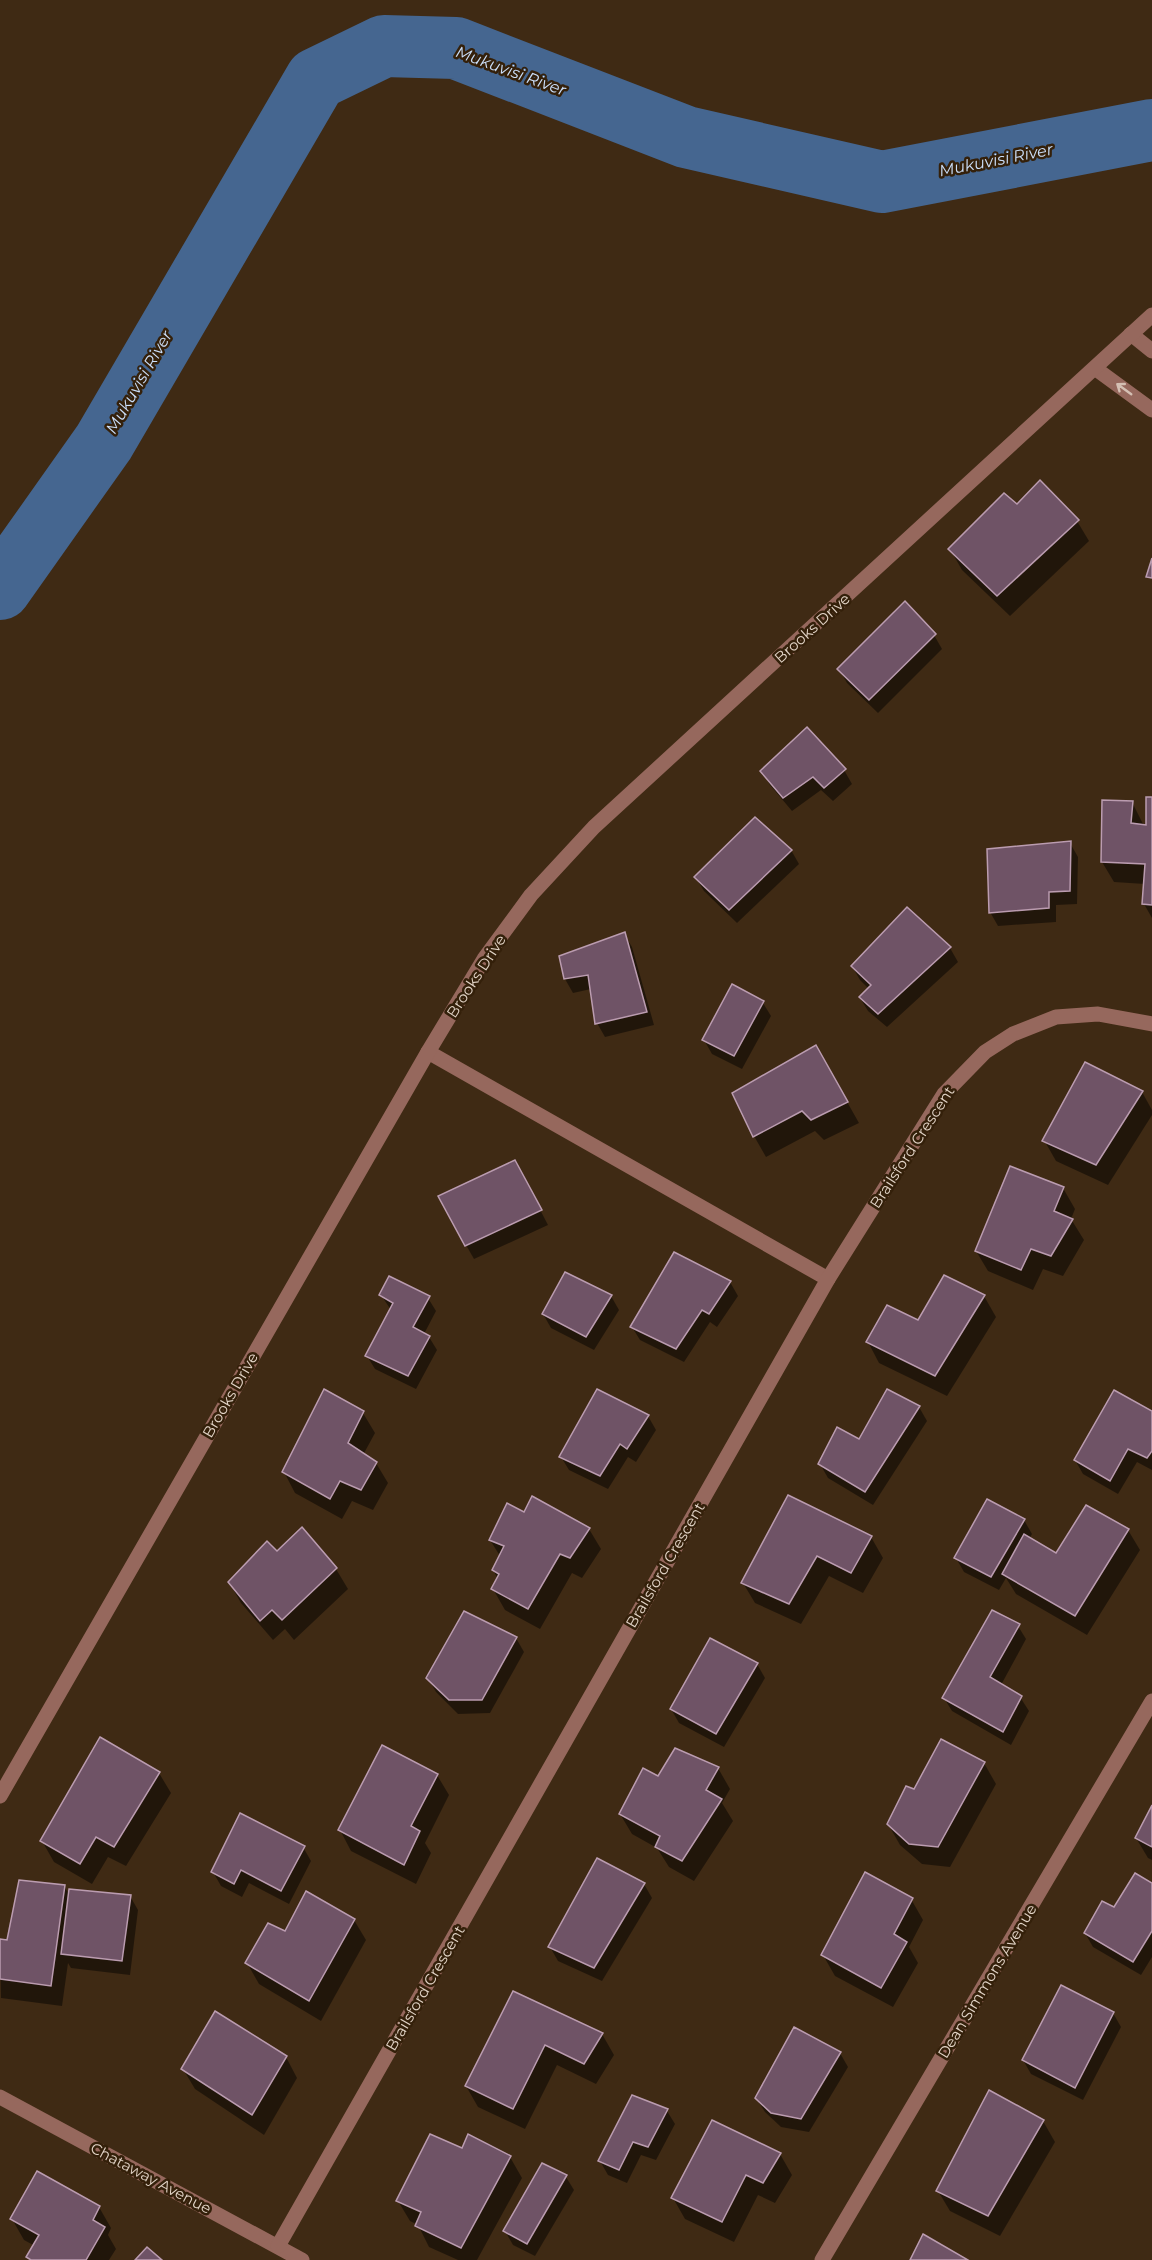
<svg xmlns="http://www.w3.org/2000/svg" width="1152" height="2260" font-family="Montserrat,sans-serif">
  <rect width="100%" height="100%" fill="#3f2a14"/>
  <g fill="#0007">
    <path d="M1017,506L1077,521L1089,541L1010,616L962,570L950,549Z"/>
    <path d="M934,635L942,649L878,713L847,683L839,669Z"/>
    <path d="M844,770L852,784L833,801L821,790L792,811L770,785L762,771Z"/>
    <path d="M1152,799V918L1144,904L1145,884L1114,882L1102,862L1132,802L1144,826L1148,827Z"/>
    <path d="M1070,843L1078,857L1077,904L1056,905V922L998,926L990,912Z"/>
    <path d="M791,850L799,864L737,923L704,891L696,878Z"/>
    <path d="M907,909L950,948L958,962L887,1027L868,1011L860,998L869,989L860,980L852,966Z"/>
    <path d="M624,934L632,947L654,1025L605,1037L597,1023L591,989L573,993L565,979Z"/>
    <path d="M733,987L763,1003L771,1016L742,1069L712,1054L704,1040Z"/>
    <path d="M816,1047L859,1123L824,1140L815,1131L766,1157L754,1136Z"/>
    <path d="M1142,1092L1152,1110V1115L1108,1185L1056,1161L1044,1140Z"/>
    <path d="M522,1175L548,1225L474,1259L466,1245Z"/>
    <path d="M1063,1188L1075,1209L1071,1219L1084,1240L1063,1276L1043,1269L1033,1290L988,1271L976,1251Z"/>
    <path d="M730,1282L738,1296L717,1327L710,1322L684,1362L640,1340L632,1327Z"/>
    <path d="M381,1295L428,1298L436,1311L424,1334L429,1337L437,1350L416,1389L375,1369L367,1356L391,1310Z"/>
    <path d="M611,1296L619,1310L594,1350L551,1328L543,1314Z"/>
    <path d="M984,1296L996,1317L947,1396L879,1363L868,1342Z"/>
    <path d="M919,1407L927,1421L873,1505L828,1478L820,1464Z"/>
    <path d="M363,1413L375,1433L363,1455L376,1463L388,1483L373,1510L352,1501L342,1519L295,1493L284,1472Z"/>
    <path d="M1152,1413V1470L1137,1462L1118,1494L1083,1474L1075,1460Z"/>
    <path d="M648,1416L656,1430L636,1462L628,1457L608,1489L569,1470L561,1457Z"/>
    <path d="M789,1497L871,1537L883,1558L863,1593L829,1576L801,1624L755,1603L743,1583Z"/>
    <path d="M524,1514L589,1529L601,1549L582,1578L572,1573L540,1629L505,1610L493,1589L498,1579L493,1570L500,1556L490,1540Z"/>
    <path d="M1024,1520L1032,1534L1029,1539L1056,1555L1128,1530L1140,1550L1087,1635L1016,1594L1006,1578L999,1590L964,1572L956,1558Z"/>
    <path d="M277,1554L336,1569L348,1589L294,1640L285,1629L273,1640L241,1603L229,1582Z"/>
    <path d="M1018,1626L1026,1639L1001,1685L1020,1697L1029,1711L1011,1745L952,1711L944,1698Z"/>
    <path d="M516,1638L524,1652L490,1713L458,1714L436,1692L428,1678Z"/>
    <path d="M757,1664L765,1678L724,1747L679,1723L671,1709Z"/>
    <path d="M675,1750L718,1768L730,1789L722,1803L733,1821L694,1881L669,1867L657,1848L632,1834L620,1814L658,1777Z"/>
    <path d="M984,1763L996,1784L950,1867L922,1864L900,1845L888,1824L915,1791Z"/>
    <path d="M159,1773L171,1793L126,1866L108,1857L92,1884L54,1862L42,1841Z"/>
    <path d="M437,1775L449,1795L425,1843L431,1853L416,1884L351,1851L340,1830Z"/>
    <path d="M1152,1809V1860L1148,1858L1136,1838Z"/>
    <path d="M303,1847L311,1861L289,1904L249,1883L242,1897L221,1886L213,1872Z"/>
    <path d="M644,1884L652,1898L602,1981L558,1961L550,1947Z"/>
    <path d="M1152,1885V1957L1141,1975L1093,1947L1085,1933L1115,1909Z"/>
    <path d="M64,1886L70,1896H130L138,1910L130,1975L71,1968L68,1963L62,2006L1,1998L0,1940L9,1941Z"/>
    <path d="M911,1899L923,1920L909,1947L918,1963L893,2007L835,1976L823,1955Z"/>
    <path d="M354,1920L366,1940L321,2021L259,1984L247,1963Z"/>
    <path d="M514,1993L602,2034L614,2055L596,2084L557,2065L525,2129L478,2107L466,2086Z"/>
    <path d="M1113,2013L1121,2027L1083,2100L1031,2074L1023,2060Z"/>
    <path d="M795,2029L840,2053L848,2067L809,2132L781,2127L765,2112L756,2098Z"/>
    <path d="M286,2057L297,2078L264,2135L195,2089L183,2069Z"/>
    <path d="M633,2097L667,2111L675,2124L656,2160L641,2155L627,2183L608,2175L600,2161Z"/>
    <path d="M1043,2121L1055,2142L1000,2236L950,2211L938,2191Z"/>
    <path d="M463,2150L510,2157L522,2178L477,2260H458L429,2247L418,2225L410,2221L398,2201Z"/>
    <path d="M780,2154L792,2175L775,2203L758,2195L734,2242L685,2219L673,2198Z"/>
    <path d="M38,2173L99,2207L111,2228L108,2235L116,2249L109,2260H30L28,2257L35,2246L24,2240L12,2219Z"/>
    <path d="M566,2177L574,2190L535,2256L513,2245L505,2231Z"/>
  </g>
  <g fill="none" stroke-linecap="round" stroke-linejoin="round">
    <path stroke="#456690" stroke-width="62" d="M0,589L104,442L316,79L384,46L456,48L686,137L882,182L1152,130"/>
  </g>
  <g fill="#6f5366" stroke="#bb9cb0" stroke-width="1.5">
    <path d="M1040,480L1079,520L997,596L948,549L1004,493L1017,504Z"/>
    <path d="M1152,558V578L1146,577Z"/>
    <path d="M905,601L936,634L869,700L837,669Z"/>
    <path d="M807,727L846,769L824,788L813,777L783,798L760,771Z"/>
    <path d="M1146,797H1152V905L1142,904L1145,864L1101,862L1102,800L1133,801L1131,823L1146,825Z"/>
    <path d="M755,817L792,850L729,910L694,877Z"/>
    <path d="M1071,841L1070,891L1049,892V908L989,913L987,849Z"/>
    <path d="M907,907L951,947L878,1014L859,997L871,985L851,966Z"/>
    <path d="M625,932L647,1012L595,1024L588,975L564,979L559,956Z"/>
    <path d="M732,984L764,1001L734,1056L702,1040Z"/>
    <path d="M816,1045L848,1102L811,1120L802,1111L753,1137L732,1093Z"/>
    <path d="M1085,1062L1143,1091L1096,1165L1042,1141Z"/>
    <path d="M515,1160L542,1210L465,1246L438,1196Z"/>
    <path d="M1010,1166L1064,1187L1054,1211L1073,1219L1051,1256L1031,1249L1021,1270L975,1251Z"/>
    <path d="M674,1252L731,1281L709,1314L702,1310L676,1349L630,1327Z"/>
    <path d="M565,1272L612,1295L586,1337L542,1314Z"/>
    <path d="M944,1275L985,1295L935,1376L866,1342L887,1305L918,1320Z"/>
    <path d="M389,1276L430,1296L413,1327L430,1336L408,1376L365,1356L393,1303L379,1295Z"/>
    <path d="M324,1389L364,1411L348,1443L377,1462L361,1490L340,1481L330,1499L282,1472Z"/>
    <path d="M597,1389L649,1415L627,1449L620,1444L600,1476L559,1457Z"/>
    <path d="M887,1389L920,1406L865,1492L818,1464L837,1427L859,1439Z"/>
    <path d="M1114,1390L1152,1411V1451L1147,1458L1128,1449L1110,1481L1074,1460Z"/>
    <path d="M788,1495L872,1536L851,1573L817,1556L789,1604L741,1583Z"/>
    <path d="M532,1496L590,1528L570,1558L560,1554L528,1609L491,1589L499,1574L492,1570L504,1546L489,1540L507,1503L524,1512Z"/>
    <path d="M987,1499L1025,1519L991,1577L954,1558Z"/>
    <path d="M1086,1505L1129,1529L1075,1616L1002,1574L1024,1534L1056,1553Z"/>
    <path d="M302,1527L337,1568L282,1620L272,1610L260,1621L228,1582L267,1541L277,1551Z"/>
    <path d="M992,1610L1020,1624L990,1677L1022,1696L1003,1732L942,1698Z"/>
    <path d="M464,1611L517,1637L482,1700H449L426,1678Z"/>
    <path d="M710,1638L758,1663L716,1734L670,1709Z"/>
    <path d="M100,1737L160,1772L114,1847L96,1837L80,1864L40,1841Z"/>
    <path d="M941,1739L985,1762L938,1847L909,1844L887,1824L906,1786L914,1789Z"/>
    <path d="M382,1745L438,1774L411,1826L420,1831L404,1865L338,1830Z"/>
    <path d="M675,1748L719,1767L706,1790L722,1799L682,1861L655,1847L660,1836L619,1814L643,1768L658,1776Z"/>
    <path d="M1152,1805V1847L1135,1838Z"/>
    <path d="M240,1813L305,1846L281,1891L241,1870L234,1884L211,1872Z"/>
    <path d="M597,1858L645,1883L594,1968L548,1947Z"/>
    <path d="M865,1872L913,1898L894,1934L907,1942L881,1988L821,1955Z"/>
    <path d="M1135,1873L1152,1883V1931L1133,1962L1084,1933L1102,1901L1114,1907Z"/>
    <path d="M19,1880L65,1885L51,1986L0,1979V1939L7,1940Z"/>
    <path d="M69,1889L131,1895L122,1961L61,1954Z"/>
    <path d="M306,1891L355,1919L309,2001L245,1963L268,1923L285,1931Z"/>
    <path d="M1061,1985L1114,2012L1075,2088L1022,2060Z"/>
    <path d="M513,1991L603,2033L584,2064L545,2045L513,2109L465,2086Z"/>
    <path d="M215,2011L287,2056L252,2115L181,2069Z"/>
    <path d="M794,2027L841,2052L801,2119L771,2113L755,2098Z"/>
    <path d="M989,2090L1044,2120L988,2216L936,2191Z"/>
    <path d="M632,2095L668,2109L648,2147L633,2142L619,2170L598,2161Z"/>
    <path d="M712,2120L781,2153L763,2183L746,2175L722,2222L671,2198Z"/>
    <path d="M430,2134L462,2148L468,2134L511,2156L461,2248L415,2226L421,2212L396,2201Z"/>
    <path d="M542,2163L567,2175L527,2244L503,2231Z"/>
    <path d="M37,2171L100,2206L93,2220L105,2227L86,2260H31L26,2257L39,2235L10,2219Z"/>
    <path d="M923,2234L968,2260H910Z"/>
    <path d="M147,2247L162,2260H135Z"/>
  </g>
  <g fill="none" stroke-linecap="round" stroke-linejoin="round">
    <g stroke="#96685d" stroke-width="15">
      <path d="M1131,334L1152,351"/>
      <path d="M1096,369L1152,410"/>
      <path d="M428,1052L828,1279"/>
      <path d="M0,1796L428,1052L484,959L531,895L594,827L1152,315"/>
      <path d="M0,2097L302,2260"/>
      <path d="M278,2246L828,1279L944,1094L985,1052L1013,1034L1056,1017L1098,1014L1152,1024"/>
      <path d="M822,2260L1152,1701"/>
    </g>
  </g>
  <defs><path id="oneway-shaft" d="M-6 0H5M1.5-3L5.5 0L1.5 3" fill="none" stroke-width="1.6" stroke-linecap="round" stroke-linejoin="round" transform="scale(1.5)"/></defs>
  <use stroke="#d4bfb3" href="#oneway-shaft" transform="translate(1124 389) rotate(-144)"/>
  <g text-anchor="middle" dominant-baseline="central" stroke-width="5" stroke-linejoin="round" paint-order="stroke">
    <g font-size="15" fill="#e3d5c8" stroke="#34200a">
      <text transform="translate(812 628) rotate(-42)">Brooks Drive</text>
      <text transform="translate(476 976) rotate(-57)">Brooks Drive</text>
      <text transform="translate(912 1147) rotate(-57)">Brailsford Crescent</text>
      <text transform="translate(230 1395) rotate(-60)">Brooks Drive</text>
      <text transform="translate(665 1565) rotate(-60)">Brailsford Crescent</text>
      <text transform="translate(987 1981) rotate(-59)">Dean Simmons Avenue</text>
      <text transform="translate(425 1988) rotate(-60)">Brailsford Crescent</text>
      <text transform="translate(151 2178) rotate(28)">Chataway Avenue</text>
    </g>
    <g font-size="16" font-style="italic" fill="#cce0fb" stroke="#34200a">
      <text transform="translate(511 71) rotate(20)">Mukuvisi River</text>
      <text transform="translate(996 160) rotate(-11)">Mukuvisi River</text>
      <text transform="translate(139 382) rotate(-60)">Mukuvisi River</text>
    </g>
  </g>
</svg>
